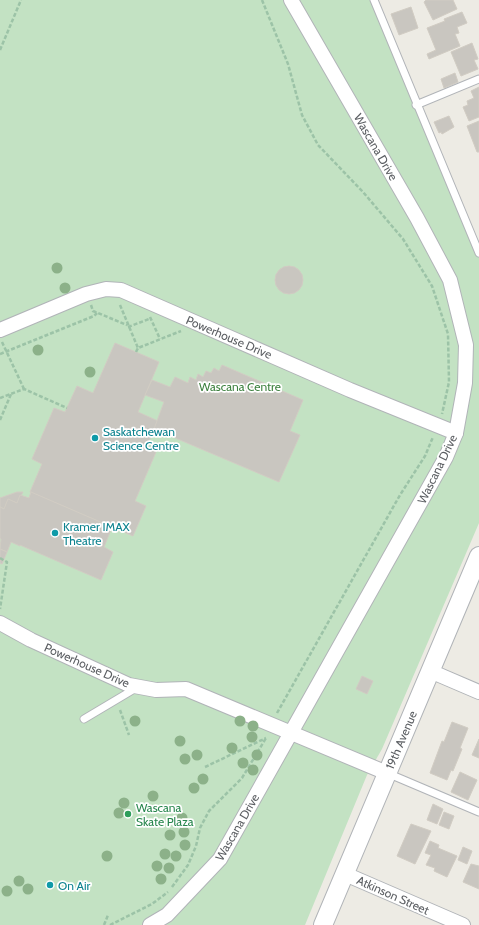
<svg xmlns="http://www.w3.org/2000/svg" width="479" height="925" font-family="Cabin,sans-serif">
  <rect width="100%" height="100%" fill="#edebe4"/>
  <path fill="#c3e2c3" d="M0,0H374L479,249V523L382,749L367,775L305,925H0Z"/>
  <g fill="#c9c6c0" stroke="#d1ccc3">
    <path d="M426,0H453L457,9L433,20L424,2Z"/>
    <path d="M411,7L418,28L399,35L391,14Z"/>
    <path d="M462,12L467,23L457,27L459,33L455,34L460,46L429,59L427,54L436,50L427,28L445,21L444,19Z"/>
    <path d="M472,43L478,59L474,60L478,69L461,76L451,52Z"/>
    <path d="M455,73L458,82L444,88L441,79Z"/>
    <path d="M479,87V117L469,121L463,107L468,105L467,101L474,98L471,91Z"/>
    <path d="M449,116L454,127L442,134L441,132L439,133L434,122Z"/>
    <path d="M479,121V152H477L467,126Z"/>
    <circle cx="289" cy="280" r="14"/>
    <path d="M115,343L159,362L138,412L158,421L146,448L156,452L135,501L146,506L133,536L30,492L42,464L32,459L54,408L65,412L77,386L93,393Z"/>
    <path d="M222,365L303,400L290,431L300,435L279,482L154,429L164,402L145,395L152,380L170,387L175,377L188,383L190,377L196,380L198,374L203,377L206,371L211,373L214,368L219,371Z"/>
    <path d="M17,492H23L17,503L8,499L4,509L0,507V498Z"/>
    <path d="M31,492L112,527L104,547L113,552L101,580L20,545V546L11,542L7,552L0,549L1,539L0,538V507L4,509L8,499L17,503L20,495L29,498Z"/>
    <path d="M0,549L7,552L2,564L0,563Z"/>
    <path d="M362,676L373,681L367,694L356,689Z"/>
    <path d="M452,722L468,728L460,748L462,749L453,771L451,770L447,780L430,773L442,741L444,742Z"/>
    <path d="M479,739V758L472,755Z"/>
    <path d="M460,772L477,780L468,800L451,792Z"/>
    <path d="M433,804L443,809L437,824L427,820Z"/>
    <path d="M444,812L454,816L449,829L439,825Z"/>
    <path d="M411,824L431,831L415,864L397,856Z"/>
    <path d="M430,841L439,845L438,848L457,856L447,877L434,871L435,868L426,865L431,855L425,853Z"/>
    <path d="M463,847L472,851L467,864L458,860Z"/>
    <path d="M471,864L479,866V889L463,882Z"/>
  </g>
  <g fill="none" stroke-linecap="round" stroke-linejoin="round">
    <defs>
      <g id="service">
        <path d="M374,0L479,253"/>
        <path d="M416,105L479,79"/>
        <path d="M84,719L136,688"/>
        <path d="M387,773L479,812"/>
      </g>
      <g id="minor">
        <path d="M0,330L86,294L106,289L121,290L350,390L456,433"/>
        <path d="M0,623L31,640L129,685L156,690L186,689L387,773"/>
        <path d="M430,671L479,692"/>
        <path d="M345,874L463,925"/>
        <path d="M150,925L167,915L220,859L446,457L456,433L465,383L466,345L450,280L417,218L291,0"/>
      </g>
      <path id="tertiary" d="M323,925L479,556"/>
    </defs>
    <use href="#service" stroke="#b1b4b8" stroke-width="9"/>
    <use href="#minor" stroke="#b1b4b8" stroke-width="16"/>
    <use href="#tertiary" stroke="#b1b4b8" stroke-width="20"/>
    <g stroke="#9cc3a7" stroke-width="2.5" stroke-dasharray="4 2" stroke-linecap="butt">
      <path d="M262,0L288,64L302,115L318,145L363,192L403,239L432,286L448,334L449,382L442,414"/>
      <path d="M0,50L21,0"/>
      <path d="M91,305L93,311L127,325"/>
      <path d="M120,305L138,348L181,331"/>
      <path d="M150,317L160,339"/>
      <path d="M128,327L149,319"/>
      <path d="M2,342L24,389"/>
      <path d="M136,352L138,348"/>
      <path d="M0,354L94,316L97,313"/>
      <path d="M0,398L24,389L67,408"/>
      <path d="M0,420L11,394"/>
      <path d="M0,558L7,562L0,609"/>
      <path d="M120,710L129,735"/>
      <path d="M277,713L400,495L425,456L433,437"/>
      <path d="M205,767L266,738"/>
      <path d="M172,887L188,865L196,846L200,828L209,811L242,778L266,738"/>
      <path d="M104,925L108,915"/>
      <path d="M110,925L152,904L168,892"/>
    </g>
    <use href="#service" stroke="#fff" stroke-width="7"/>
    <use href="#minor" stroke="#fff" stroke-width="14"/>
    <use href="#tertiary" stroke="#fff" stroke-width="18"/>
  </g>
  <g fill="#8cb189">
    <circle cx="57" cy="268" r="5.5"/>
    <circle cx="65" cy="288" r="5.5"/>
    <circle cx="38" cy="350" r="5.5"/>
    <circle cx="90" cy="372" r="5.5"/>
    <circle cx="135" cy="721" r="5.5"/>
    <circle cx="240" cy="721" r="5.5"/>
    <circle cx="253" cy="726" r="5.5"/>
    <circle cx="252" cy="737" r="5.5"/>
    <circle cx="180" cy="741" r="5.5"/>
    <circle cx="232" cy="748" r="5.5"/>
    <circle cx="197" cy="755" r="5.5"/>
    <circle cx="257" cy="755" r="5.5"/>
    <circle cx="185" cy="759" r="5.5"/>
    <circle cx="243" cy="763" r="5.5"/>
    <circle cx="253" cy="770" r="5.5"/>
    <circle cx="203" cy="779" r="5.5"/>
    <circle cx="194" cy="788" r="5.5"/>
    <circle cx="153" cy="796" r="5.5"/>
    <circle cx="124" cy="803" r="5.5"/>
    <circle cx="119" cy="813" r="5.5"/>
    <circle cx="182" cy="818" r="5.5"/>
    <circle cx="184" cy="832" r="5.5"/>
    <circle cx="170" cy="835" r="5.5"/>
    <circle cx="185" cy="845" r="5.5"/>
    <circle cx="165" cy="854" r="5.5"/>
    <circle cx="107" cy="856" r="5.5"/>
    <circle cx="176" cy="856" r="5.5"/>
    <circle cx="157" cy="866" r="5.5"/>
    <circle cx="169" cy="868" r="5.5"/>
    <circle cx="161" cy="879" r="5.5"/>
    <circle cx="19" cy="881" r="5.5"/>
    <circle cx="28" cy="889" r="5.5"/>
    <circle cx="7" cy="891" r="5.5"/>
  </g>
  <g fill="#0f9aa8" stroke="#fff" stroke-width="1.5">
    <circle cx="95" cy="438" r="4"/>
    <circle cx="55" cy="533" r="4"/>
    <circle cx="50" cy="885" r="4"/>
  </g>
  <circle fill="#2e9e5b" stroke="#fff" stroke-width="1.5" cx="128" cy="814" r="4"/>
  <g text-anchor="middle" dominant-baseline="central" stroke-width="3.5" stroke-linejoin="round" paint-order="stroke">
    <g font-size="12" fill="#5c5f63" stroke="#fff">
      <text transform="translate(376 147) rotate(60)">Wascana Drive</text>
      <text transform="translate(229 337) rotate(23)">Powerhouse Drive</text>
      <text transform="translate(437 469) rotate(-64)">Wascana Drive</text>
      <text transform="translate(87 665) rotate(24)">Powerhouse Drive</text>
      <text transform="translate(401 740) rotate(-67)">19th Avenue</text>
      <text transform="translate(237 827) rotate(-60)">Wascana Drive</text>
      <text transform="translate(393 895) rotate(24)">Atkinson Street</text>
    </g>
    <g font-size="12" fill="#3d813f" stroke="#fff">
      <text x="240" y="386">Wascana Centre</text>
    </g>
    <g font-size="12" fill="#0d838f" stroke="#fff" text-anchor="start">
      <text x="103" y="431">Saskatchewan<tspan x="103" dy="14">Science Centre</tspan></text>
      <text x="63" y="526">Kramer IMAX<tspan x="63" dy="14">Theatre</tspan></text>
      <text x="58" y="885">On Air</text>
    </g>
    <g font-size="12" fill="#27864d" stroke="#fff" text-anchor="start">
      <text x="136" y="807">Wascana<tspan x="136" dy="14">Skate Plaza</tspan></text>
    </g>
  </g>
</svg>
